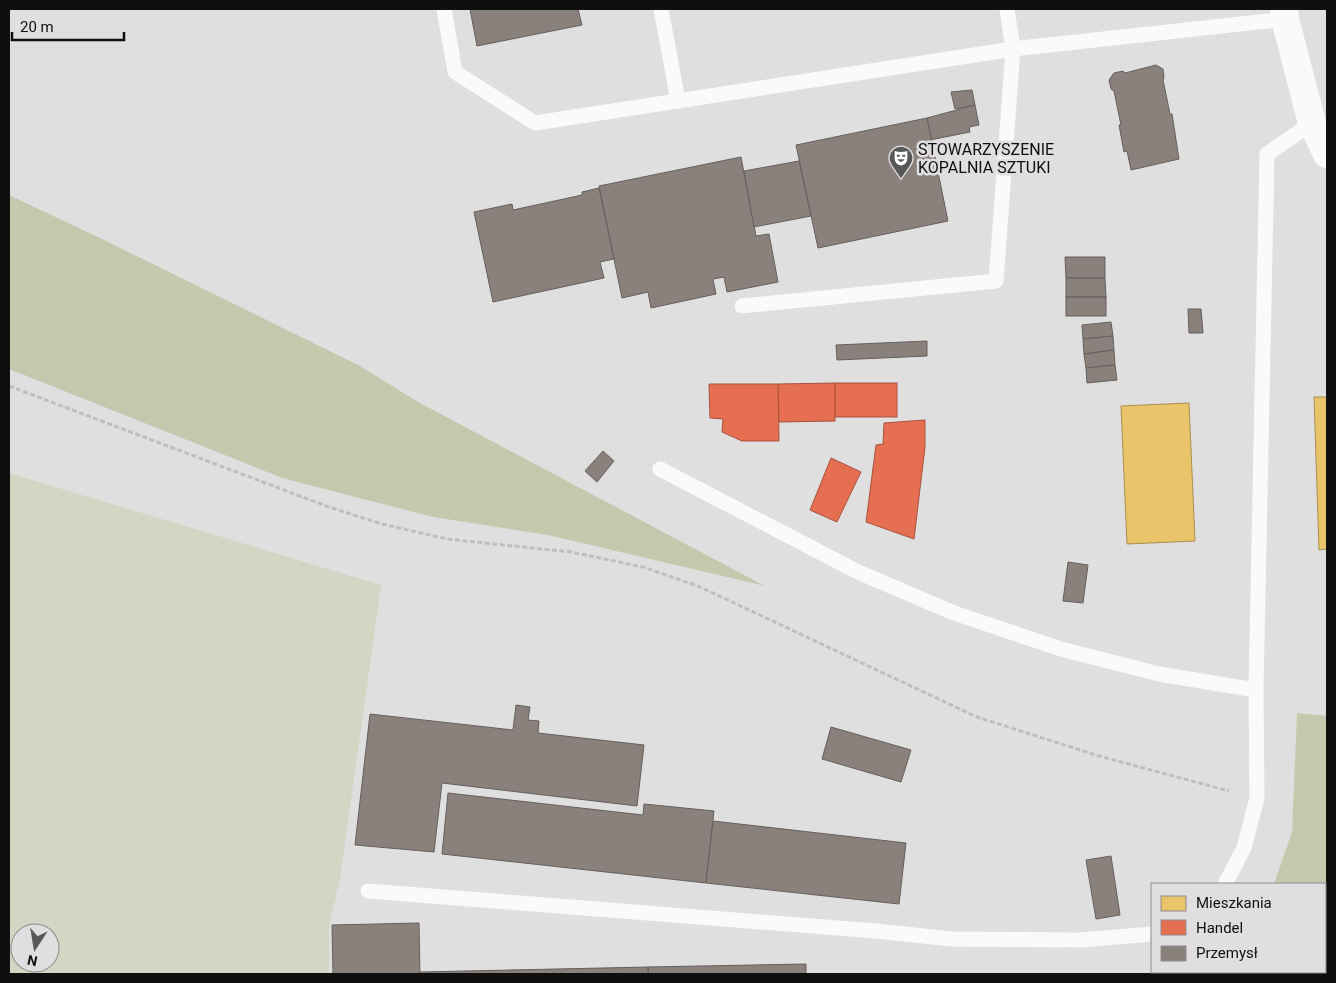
<svg xmlns="http://www.w3.org/2000/svg" width="1336" height="983" font-family="Roboto,sans-serif">
  <rect width="100%" height="100%" fill="#e0dfe0"/>
  <path fill="#d2d6c3" fill-rule="evenodd" d="M9,473L381,585L340,879L329,926V974H9ZM20,933H50V963H20Z"/>
  <g fill="#c4c9ae">
    <path d="M9,195L102,239L360,366L418,402L765,586L548,535L433,517L282,478L9,369Z"/>
    <path d="M1297,713L1327,716V974H1245V972H1325V884H1274L1292,832Z"/>
  </g>
  <g fill="#e9c46a" stroke="#a88e4f">
    <path d="M1314,397H1327V549L1319,550Z"/>
    <path d="M1189,403L1195,541L1127,544L1121,406Z"/>
  </g>
  <g fill="#e76f51" stroke="#a6523d">
    <rect x="835" y="383" width="62" height="34"/>
    <path d="M835,383V421L779,422L778,384Z"/>
    <path d="M709,384H778L779,441H742L722,432L723,419L710,418Z"/>
    <path d="M925,420V447L914,539L866,522L876,445L883,444L884,423Z"/>
    <path d="M831,458L861,472L837,522L810,510Z"/>
  </g>
  <g fill="#8a817c" stroke="#655f5b">
    <path d="M470,9H578L582,25L477,46Z"/>
    <path d="M1156,65L1163,69L1164,78L1163,80L1170,114H1172L1179,159L1131,170L1127,151L1124,152L1119,125H1121L1114,91L1111,89L1109,80L1114,73L1123,71L1125,73Z"/>
    <path d="M972,90L975,105L955,109L951,92Z"/>
    <path d="M975,105L979,125L969,127L970,132L930,140L927,118Z"/>
    <path d="M927,118L948,221L818,248L796,145Z"/>
    <path d="M741,157L756,236L769,234L778,282L727,292L724,277L713,279L716,294L651,308L648,292L622,298L599,186Z"/>
    <path d="M799,161L811,216L754,227L744,171Z"/>
    <path d="M599,188L614,259L600,262L604,278L493,302L474,212L512,204L513,210L582,195V192Z"/>
    <path d="M1065,257H1105V278H1066Z"/>
    <path d="M1066,278H1105L1106,297H1066Z"/>
    <rect x="1066" y="297" width="40" height="19"/>
    <path d="M1188,309H1201L1203,333H1189Z"/>
    <path d="M1111,322L1113,336L1083,339L1082,325Z"/>
    <path d="M1113,336L1114,350L1084,354L1083,339Z"/>
    <path d="M927,341V356L837,360L836,345Z"/>
    <path d="M1114,350L1115,365L1086,368L1084,354Z"/>
    <path d="M1115,365L1117,380L1087,383L1086,368Z"/>
    <path d="M603,451L614,461L597,482L585,471Z"/>
    <path d="M1068,562L1088,565L1083,603L1063,601Z"/>
    <path d="M516,705L530,707L528,720L539,721L538,733L644,745L637,806L442,783L434,852L355,845L370,714L513,730Z"/>
    <path d="M831,727L911,750L901,782L822,759Z"/>
    <path d="M448,793L643,815L644,804L714,811L706,883L442,854Z"/>
    <path d="M713,821L906,843L899,904L706,883Z"/>
    <path d="M1111,856L1120,915L1096,919L1086,860Z"/>
    <path d="M419,923L420,974H333L332,925Z"/>
    <path d="M806,964V974H648V967Z"/>
    <path d="M648,967V974H420V972Z"/>
  </g>
  <g fill="none" stroke-linecap="round" stroke-linejoin="round">
    <g stroke="#bfbebf" stroke-width="3" stroke-dasharray="5 2.5" stroke-linecap="butt">
      <path d="M9,386L329,507L382,524L447,539L571,552L643,567L698,586L977,717L1099,756L1229,791"/>
      <path d="M1156,972V974"/>
    </g>
    <g stroke="#fafafa" stroke-width="15">
      <path d="M444,9L455,72L535,123L1013,49L1285,19"/>
      <path d="M661,9L678,101"/>
      <path d="M742,306L996,281L1013,49L1007,9"/>
      <path d="M660,469L858,572L954,613L1061,649L1159,674L1256,690"/>
      <path d="M1225,884L1244,848L1257,798L1256,690L1267,154L1312,123"/>
      <path d="M368,891L876,931L952,939L1081,940L1152,934"/>
    </g>
    <path stroke="#fafafa" stroke-width="28" d="M1284,9L1285,19L1312,123L1327,154"/>
  </g>
  <defs>
    <symbol id="theatre-pin" viewBox="-11 -11 22 30"><path d="M0 17L-7.5 6A9.5 9.5 0 1 1 7.5 6Z" fill="#585858" stroke="#e1dee1"/><path d="M-5-5.5Q0-4 5-5.5V0Q5 5 0 6Q-5 5-5 0ZM-3.3-2.5H-1v1.5H-3.3ZM1-2.5H3.3v1.5H1ZM-2.8 1Q0 5.5 2.8 1Z" fill="#fff"/></symbol>
  </defs>
  <g fill-rule="evenodd">
    <use href="#theatre-pin" x="887" y="144" width="28" height="38"/>
  </g>
  <g text-anchor="middle" dominant-baseline="central" stroke-width="5" stroke-linejoin="round" paint-order="stroke">
    <g font-size="16" fill="#0f0f0f" stroke="#e1dee1" text-anchor="start">
      <text x="918" y="149">STOWARZYSZENIE<tspan x="918" dy="18">KOPALNIA SZTUKI</tspan></text>
    </g>
  </g>
  <rect width="1336" height="983" fill="none" stroke="#0f0f0f" stroke-width="20"/>
  <rect x="1151" y="883" width="175" height="90" fill="#e1dee1" stroke="#8d8b8d"/>
  <rect x="1161" y="896" width="25" height="15" fill="#e9c46a" stroke="#8d8b8d"/>
  <text x="1196" y="908" font-size="15" fill="#0f0f0f">Mieszkania</text>
  <rect x="1161" y="920" width="25" height="15" fill="#e76f51" stroke="#8d8b8d"/>
  <text x="1196" y="933" font-size="15" fill="#0f0f0f">Handel</text>
  <rect x="1161" y="946" width="25" height="15" fill="#8a817c" stroke="#8d8b8d"/>
  <text x="1196" y="958" font-size="15" fill="#0f0f0f">Przemysł</text>
  <g transform="translate(35 948) rotate(192)"><circle r="24" fill="#e1dee1" stroke="#8d8b8d"/>
  <path d="M0-4L9 19L0 12L-9 19Z" fill="#585858"/>
  <text y="-8" font-size="14" font-weight="bold" text-anchor="middle" fill="#0f0f0f">N</text>
  </g>
  <path d="M12 32v8h112v-8" fill="none" stroke="#0f0f0f" stroke-width="2.5"/>
  <text x="20" y="32" font-size="15" fill="#0f0f0f" stroke="#e1dee1" stroke-width="4" paint-order="stroke">20 m</text>
</svg>
